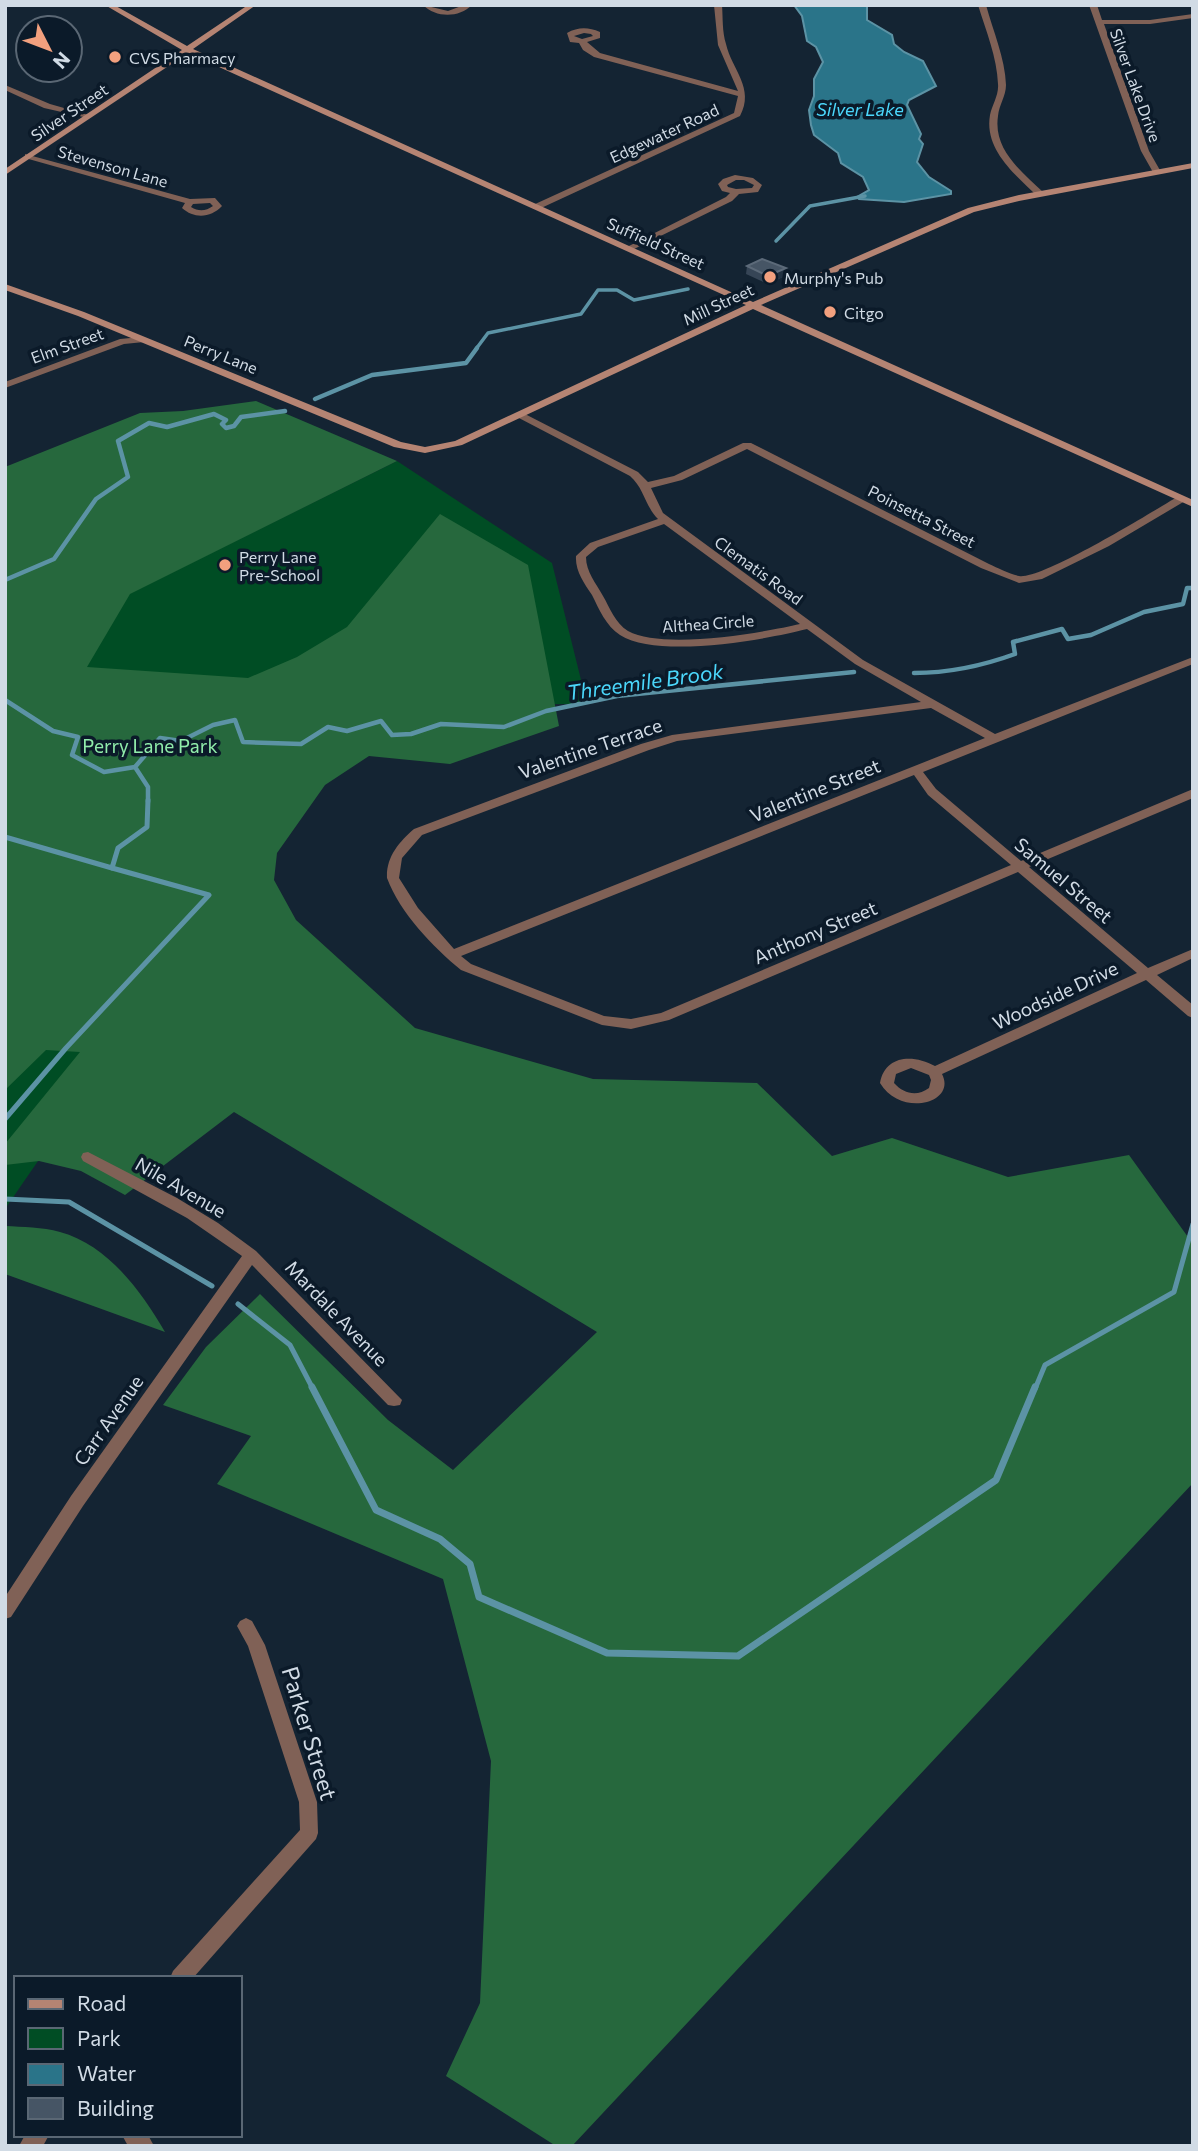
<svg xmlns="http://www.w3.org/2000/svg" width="1198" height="2151" font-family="Commissioner,sans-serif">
  <rect width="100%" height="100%" fill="#142433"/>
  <path fill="#004d24" d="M397,461L552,563L587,704L352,705L5,1209V655Z"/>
  <g fill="#26683d">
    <path d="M256,401L397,461L130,594L87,667L248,678L297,657L347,627L440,514L528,565L559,726L450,764L369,756L325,785L277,853L274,880L296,920L415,1028L593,1079L757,1083L832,1156L892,1138L1008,1177L1129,1155L1193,1244V1483L572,2146H556L446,2076L480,2003L491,1761L443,1579L217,1484L251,1436L163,1405L206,1347L260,1294L388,1420L453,1470L597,1332L234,1112L125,1195L81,1171L39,1161L5,1165V1144L80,1052L46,1050L5,1090V467L140,413L183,411Z"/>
    <path d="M5,1226C23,1227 42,1227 60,1232C108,1245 141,1291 165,1332L5,1274Z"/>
  </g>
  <path fill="#2a7489" stroke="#5c93a5" stroke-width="2" d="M794,5H867V20L892,35L894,44L904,52L923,61L936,86L909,100L907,105L921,134L919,139L923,144L917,162L929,177L951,191V194L904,202L859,199L857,197L869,190L863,177L841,163L838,153L814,135L811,125L809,110L814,96V79L823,62L816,47L807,41L802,16Z"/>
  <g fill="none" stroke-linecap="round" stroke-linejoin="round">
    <g stroke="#5c93a5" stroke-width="3.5">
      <path d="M776,241L810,206L865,196"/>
      <path d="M476,349L488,333L581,314L598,290H617L634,300L688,289"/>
    </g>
    <g stroke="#5c93a5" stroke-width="4.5">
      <path d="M315,399L372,375L466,363L477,348"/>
      <path d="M5,580L54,559L96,499L128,477L118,441L149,423L167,427L214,414L226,420L222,424L226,428L234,426L241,417L285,411"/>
      <path d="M914,673C949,673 982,666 1015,654L1013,642L1062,629L1068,639L1091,635L1144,612L1183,604L1187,588H1193"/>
      <path d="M5,700L53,731L78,737L72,755L104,772L135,767"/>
      <path d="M148,802V787L135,767L160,738L181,741L213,725L235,720L243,742L301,744L328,727L347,731L381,721L392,735L411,734L441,724L504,727L546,711L617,696L854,672"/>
    </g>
    <g stroke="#5c93a5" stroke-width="5">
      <path d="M5,837L112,868L118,848L147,827L148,800"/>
      <path d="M5,1119L66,1048L209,895L112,868"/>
      <path d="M5,1199L69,1202L212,1286"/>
      <path d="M238,1304L290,1345L313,1389"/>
      <path d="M1035,1389L1045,1365L1174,1292L1193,1224"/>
    </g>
    <path stroke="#5c93a5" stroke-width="7" d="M312,1387L376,1510L440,1539L470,1564L479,1597L607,1653L738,1656L996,1480L1035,1387"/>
    <g fill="#806156" fill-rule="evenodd">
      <path d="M423,5L448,11L464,5H472C459,18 436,18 423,5Z"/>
      <path d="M714,5H722C723,18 722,31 726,44C732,70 755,88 740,116L539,209H533V205L734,113L738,96L594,57L583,50L579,43L570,42L567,33C578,27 588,27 600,32V38L587,42L600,53L738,91L718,45ZM584,33L591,34L593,36L582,39L574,36Z"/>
      <path d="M978,5H986C993,31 1005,58 1006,85C1006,96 999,105 998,116C993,150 1021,171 1043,192V196H1037C1015,174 984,150 990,115C992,105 999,95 998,84C997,57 986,31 978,5Z"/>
      <path d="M1089,5H1097L1102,20H1150L1193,14V18L1150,24H1104L1149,151L1161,172L1160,174H1154L1141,151Z"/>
      <path d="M5,85L50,104L92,116L88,118L44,108L5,90Z"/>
      <path d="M25,154L190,199L215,198L222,206C211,218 194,219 182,208L185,203L25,158ZM210,203L213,206C206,211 199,212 191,207L193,204Z"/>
      <path d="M735,175L753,178L762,185L758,192L739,194L732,201L632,250L625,248L726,197L730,193L722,191L718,184L723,179ZM736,180H744L754,185L752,188L736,189L728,187L727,185Z"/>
      <path d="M141,337L146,340L144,342L124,344L5,388V382L120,339Z"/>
      <path d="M517,413H523L638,472L648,482L674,476L743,443H751L989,564C998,568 1009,574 1019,576C1042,580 1152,512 1177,497H1185V501L1109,546L1042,579L1019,583L981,568L747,449L682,480L651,488L663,513L863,660L995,734L1193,657V664L923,772L936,789L1021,861L1193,789V798L1029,867L1148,968L1193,949V958L1157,975L1193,1005V1018L1188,1016L1146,980L942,1074C957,1103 901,1118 880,1083C885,1055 913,1054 935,1066L1137,973L1018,872L669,1020L631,1029L602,1025L461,970C433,947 400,913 387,878C386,857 399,842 414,829L641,744L672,735L921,702L855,664L807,629C764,640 658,659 620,635C606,626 599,609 592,595C584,583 575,571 576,556L590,543L658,519C645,506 644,488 630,476L517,417ZM664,524L800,624C761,633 663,650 628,631C615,623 610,608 603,596C596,583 586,572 586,557L598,547ZM931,708L985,738L454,949L418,908L399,878L402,858L422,835L649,750L677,741ZM914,775L928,795L1011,865L661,1013L631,1019L604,1016L471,964L461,956ZM911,1068L929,1075L931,1080L929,1088C917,1097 904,1094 894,1083L896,1074Z"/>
      <path d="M88,1152L177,1198L218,1223L256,1251L402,1400L400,1405L394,1406L388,1405L252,1265L83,1506L11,1617L5,1619V1597L71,1496L242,1256L187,1218L83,1161L81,1157L83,1153Z"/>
      <path d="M246,1618L252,1621L265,1645L317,1802L318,1833L316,1839L193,1978H170L173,1971L300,1830L299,1802L248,1646L237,1626L240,1621Z"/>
      <path d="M25,2135H49L43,2146H19Z"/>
      <path d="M122,2135H148L154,2146H128Z"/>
    </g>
    <path fill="#b58473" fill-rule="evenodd" d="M105,5H114L187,46L248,5H256L193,49L753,302L968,208L1019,195L1193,163V168L1019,201L974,212L761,305L1193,500V507L753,309L462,445L425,453L394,447L78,316L5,290V284L84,312L401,442L425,447L455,441L746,305L188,53L5,175V169L182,50Z"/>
  </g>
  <path fill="#364556" d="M747,266L785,276L768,284L746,274Z"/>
  <path fill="#213141" d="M786,268L785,276L768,284V276Z"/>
  <path fill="#465565" stroke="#5c6a79" stroke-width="2" d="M762,259L786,268L768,276L747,266Z"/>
  <g fill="#f2a07e" stroke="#0b1a29" stroke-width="2.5">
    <circle cx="115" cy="57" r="7"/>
    <circle cx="770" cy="277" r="7"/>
    <circle cx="830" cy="312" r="7"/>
    <circle cx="225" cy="565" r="7"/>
  </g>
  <g text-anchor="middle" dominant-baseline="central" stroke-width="7" stroke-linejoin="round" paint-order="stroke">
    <g font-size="16" fill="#d1dbe5" stroke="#0b1a29" text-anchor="start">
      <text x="129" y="57">CVS Pharmacy</text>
      <text x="784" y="277">Murphy's Pub</text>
      <text x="844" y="312">Citgo</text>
      <text x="239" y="556">Perry Lane<tspan x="239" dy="18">Pre-School</tspan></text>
    </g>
    <g font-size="16" fill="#d1dbe5" stroke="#0b1a29">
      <text transform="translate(1136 85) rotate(70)">Silver Lake Drive</text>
      <text transform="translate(69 112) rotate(-34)">Silver Street</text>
      <text transform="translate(664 133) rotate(-25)">Edgewater Road</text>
      <text transform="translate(113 166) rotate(16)">Stevenson Lane</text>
      <text transform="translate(656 243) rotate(24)">Suffield Street</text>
      <text transform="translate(718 304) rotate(-25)">Mill Street</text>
      <text transform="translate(67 345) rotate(-20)">Elm Street</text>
      <text transform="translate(221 354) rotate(22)">Perry Lane</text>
      <text transform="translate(922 516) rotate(27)">Poinsetta Street</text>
      <text transform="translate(759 570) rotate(36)">Clematis Road</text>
      <text transform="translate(708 623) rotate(-4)">Althea Circle</text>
    </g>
    <g font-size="18" font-style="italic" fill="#4bd7fb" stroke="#0b1a29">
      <text x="860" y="109">Silver Lake</text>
    </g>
    <g font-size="19" fill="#91edab" stroke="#0b1a29">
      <text x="150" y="745">Perry Lane Park</text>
    </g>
    <g font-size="19" fill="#d1dbe5" stroke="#0b1a29">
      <text transform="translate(590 748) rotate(-19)">Valentine Terrace</text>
      <text transform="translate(815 790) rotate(-22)">Valentine Street</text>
      <text transform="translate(1064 880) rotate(40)">Samuel Street</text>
      <text transform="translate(815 932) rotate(-23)">Anthony Street</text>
      <text transform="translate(1055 995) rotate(-25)">Woodside Drive</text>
      <text transform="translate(181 1187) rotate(30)">Nile Avenue</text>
      <text transform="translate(337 1313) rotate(46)">Mardale Avenue</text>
      <text transform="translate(108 1420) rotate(-55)">Carr Avenue</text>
    </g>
    <g font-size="21" font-style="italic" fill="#4bd7fb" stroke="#0b1a29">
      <text transform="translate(645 681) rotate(-8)">Threemile Brook</text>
    </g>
    <g font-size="23" fill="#d1dbe5" stroke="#0b1a29">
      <text transform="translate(310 1733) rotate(73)">Parker Street</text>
    </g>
  </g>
  <rect width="1198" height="2151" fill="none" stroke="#d1dbe5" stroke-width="14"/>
  <rect x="14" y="1976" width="228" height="161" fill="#0b1a29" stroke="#5a6774" stroke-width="2"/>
  <rect x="28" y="1999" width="35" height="10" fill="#b58473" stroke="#5a6774" stroke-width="2"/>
  <text x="77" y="2011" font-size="21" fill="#d1dbe5">Road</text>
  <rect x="28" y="2028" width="35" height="21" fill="#004d24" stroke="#5a6774" stroke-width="2"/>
  <text x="77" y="2046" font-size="21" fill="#d1dbe5">Park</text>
  <rect x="28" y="2064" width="35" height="21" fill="#2a7489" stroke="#5a6774" stroke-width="2"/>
  <text x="77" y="2081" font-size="21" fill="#d1dbe5">Water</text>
  <rect x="28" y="2098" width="35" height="21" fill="#465565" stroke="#5a6774" stroke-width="2"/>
  <text x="77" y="2116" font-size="21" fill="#d1dbe5">Building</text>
  <g transform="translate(49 49) rotate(132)"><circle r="33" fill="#0b1a29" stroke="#5a6774" stroke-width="2"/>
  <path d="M0-5L12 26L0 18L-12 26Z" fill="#f2a07e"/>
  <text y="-10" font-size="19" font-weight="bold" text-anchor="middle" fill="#d1dbe5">N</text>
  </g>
</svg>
